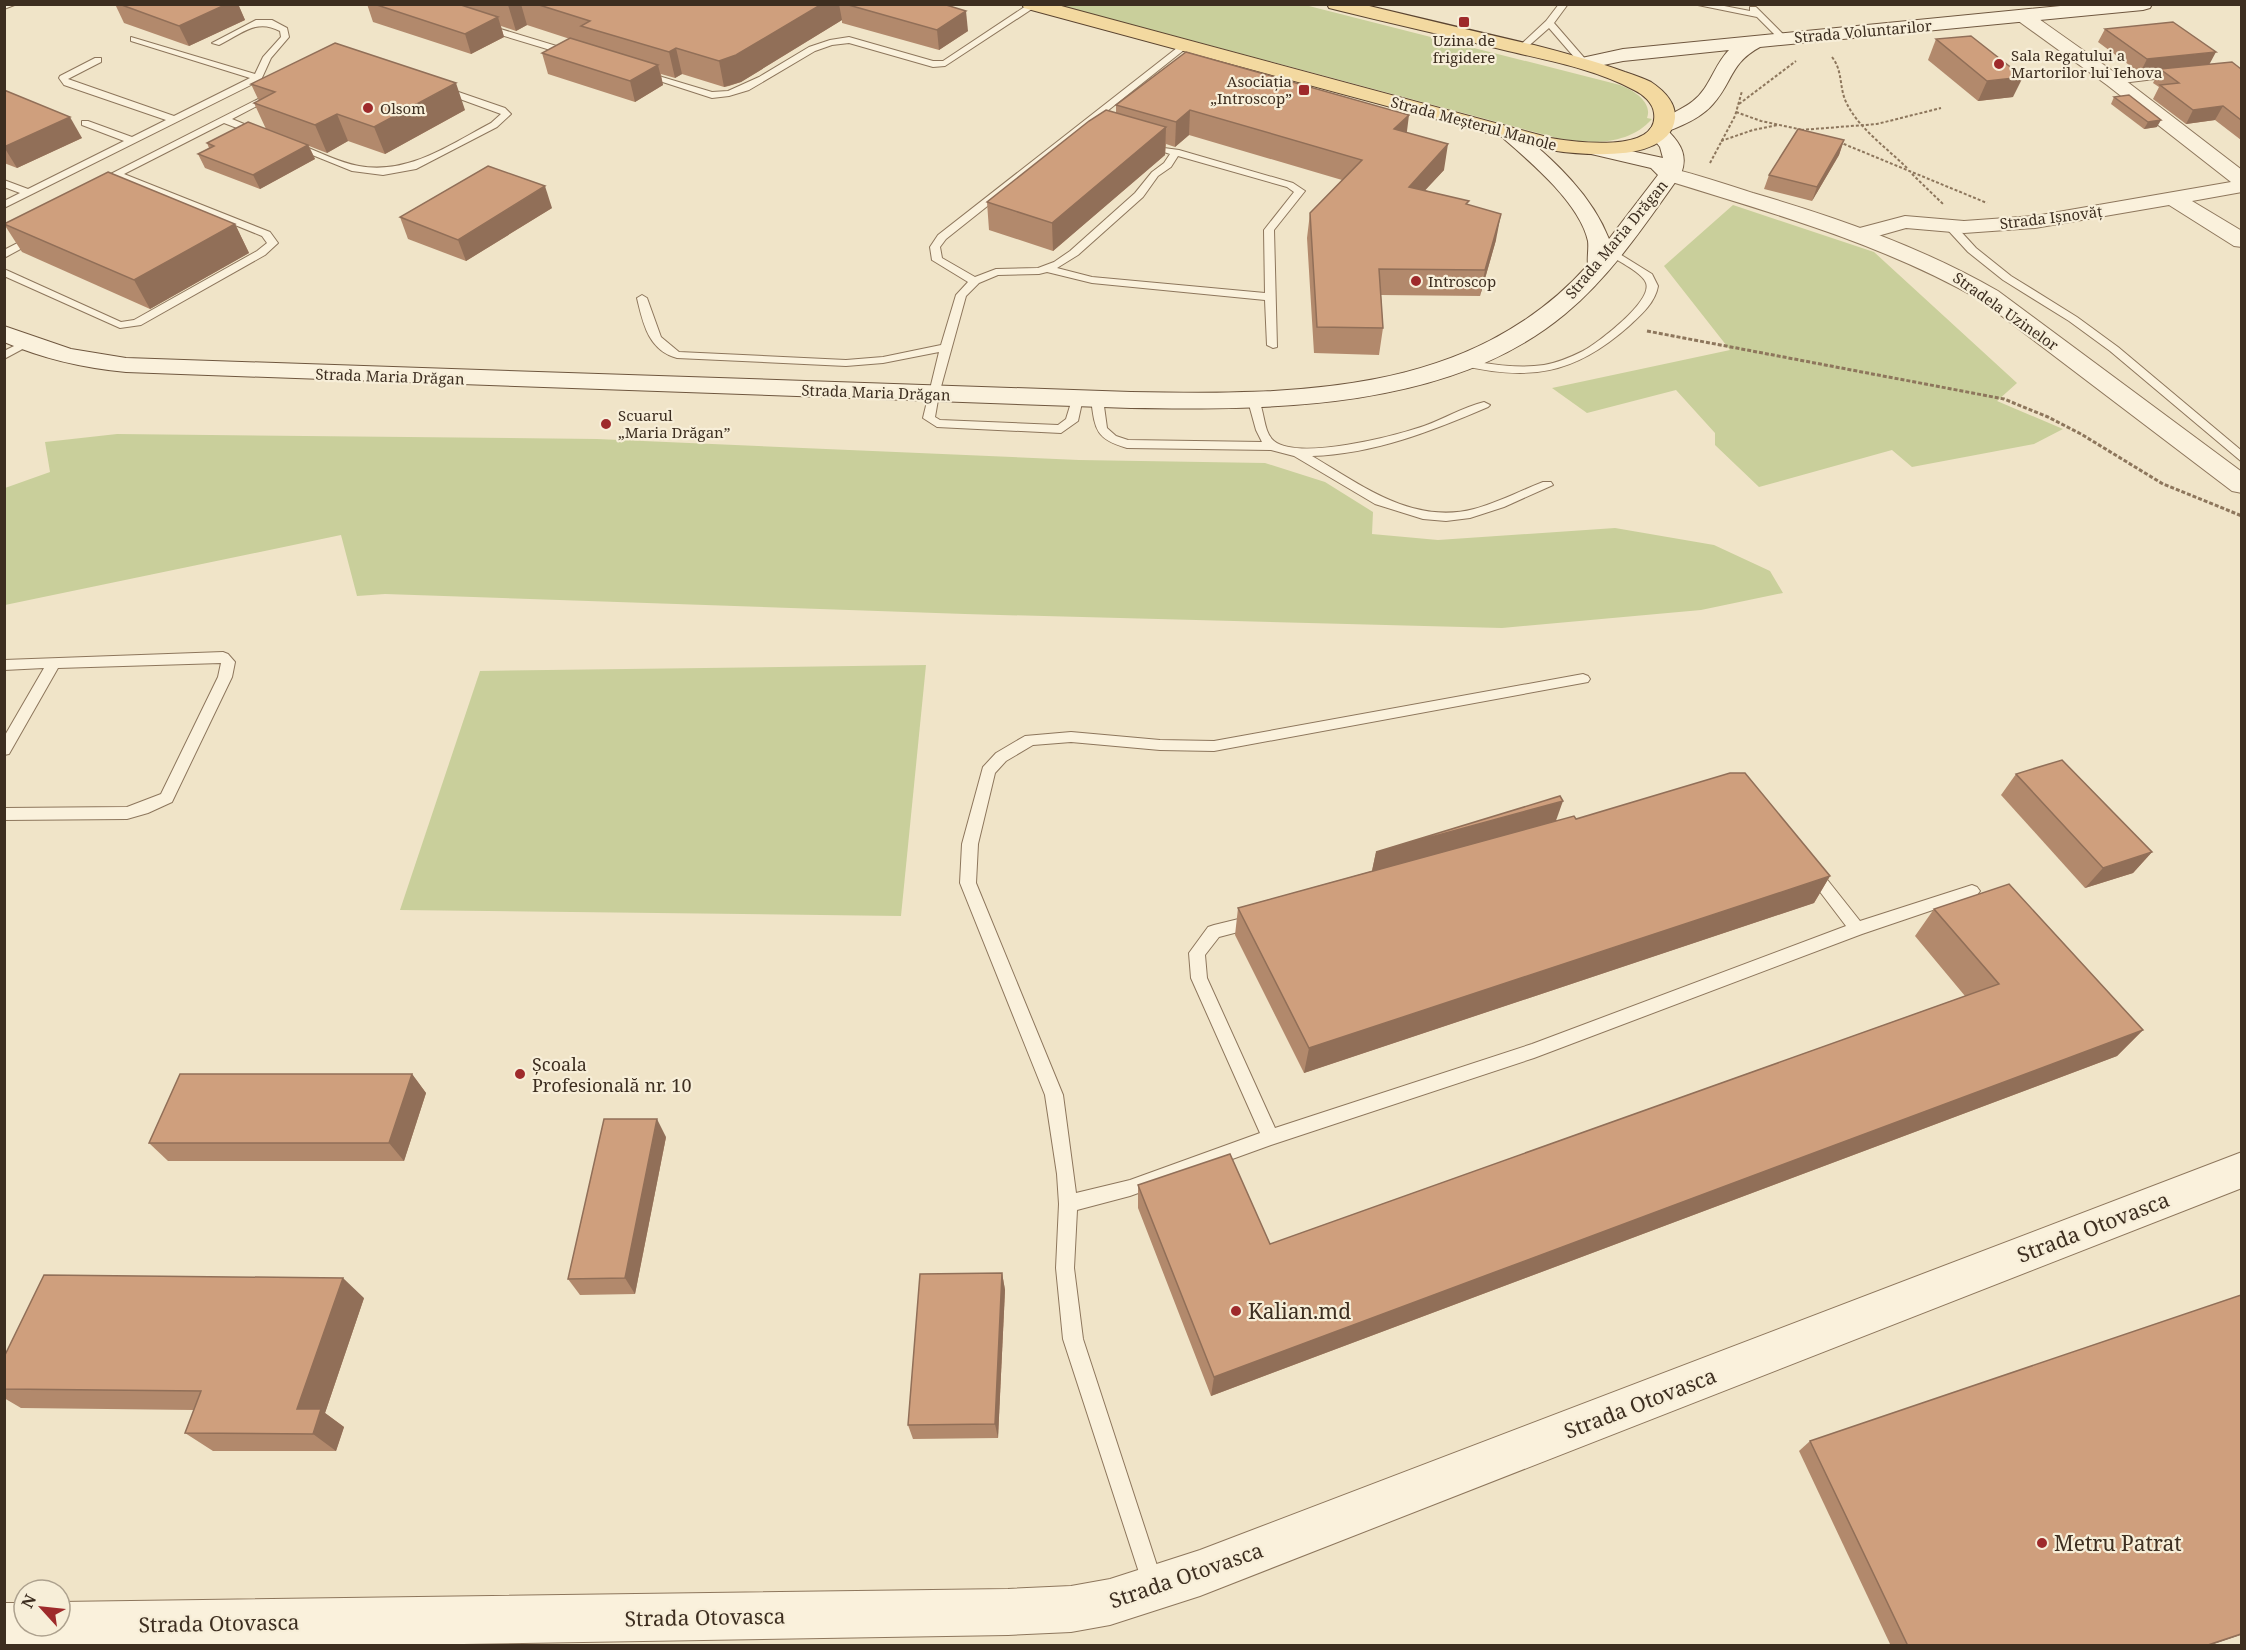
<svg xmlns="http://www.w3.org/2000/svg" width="2246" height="1650" font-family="'Noto Serif',serif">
  <rect width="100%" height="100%" fill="#f0e4c8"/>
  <g fill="#c9cf9b">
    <path d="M1059,5H1305L1620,85C1633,90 1653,102 1647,118L1652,119C1628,146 1590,144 1557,138Z"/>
    <path d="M1733,205L1874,252L2017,383L1997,401L2063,429L2034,444L1912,467L1892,450L1759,487L1715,445V433L1676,390L1587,413L1552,388L1730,350L1664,266Z"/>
    <path d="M117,434L597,439L1079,460L1265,463L1325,482L1373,512L1372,534L1438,540L1615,528L1714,545L1770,571L1783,593L1701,610L1502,628L965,614L385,594L357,596L341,535L5,605V488L50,472L45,442Z"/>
    <path d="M926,665L901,916L400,910L480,671Z"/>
  </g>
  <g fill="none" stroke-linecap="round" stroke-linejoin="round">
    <defs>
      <g id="service">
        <path d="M4,4H17L4,9Z"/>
        <path d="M1029,4L1038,5L945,66L933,67L849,43L832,45L815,51L749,90L729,96L712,98L638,74L642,71L712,92L728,91L759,77L809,47L830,40L849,37L933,61H943Z"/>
        <path d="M1559,4H1568L1554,23L1587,61V65H1581L1549,28L1523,51L1516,49L1546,21Z"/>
        <path d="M1693,4H1714L1750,11V7H1756L1788,39L1781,41L1757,17Z"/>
        <path d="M256,20H272L287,28L289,37L271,58L261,80L4,208V201L20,193L4,187V180L28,189L124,141L82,125V121H88L132,137L166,120L64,85L59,78L60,76L95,58H101V62L68,79L174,116L250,78L131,41V37L255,74L263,57L281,37L280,31C256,18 242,34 219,45L212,43Z"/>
        <path d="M484,24L573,51L574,53L567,55L481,29L480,27Z"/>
        <path d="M1182,44L1189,46L946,239L940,247L942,258L975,277L996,269L1038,268L1054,262L1070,251L1135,193L1152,172L1164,163L1170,154L1164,152V148L1179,150L1293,183L1305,191L1274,230L1277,347L1273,348L1267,345L1265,300L1092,283L1047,272L1039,274L998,275L979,283L966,296L939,394L935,417L940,420L1058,425L1066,419L1073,396H1081L1083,398L1078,421L1061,433L937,427L923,418L939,352L883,363L846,366L677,358C648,350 643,323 637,298L642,295L647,298L661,337L679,352L846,360L883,357L941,345L956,295L968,282L932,260L930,247L938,235ZM1178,156L1287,187L1294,192L1264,230L1265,293L1092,277L1057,268L1078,255L1143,197L1158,176L1171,167Z"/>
        <path d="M2176,71L2179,72V76L2114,84L2110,81L2114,78Z"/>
        <path d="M438,87H444L505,108L511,114L497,127L416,169L383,175L352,171L290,146L298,144C318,151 339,163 359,166C408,175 449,145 491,123L501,114L438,91Z"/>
        <path d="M270,93L278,95L232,119L261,131V135H255L224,123L124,174L270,232L278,243L265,255L141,325L120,328L4,276V269L121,322L134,320L257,251L267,243L262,236L117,177L99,186L91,184Z"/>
        <path d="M1946,224H1954L1976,248L2011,276L2077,317L2118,347L2242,451V462L2110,351L2069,321L2003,280L1968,252L1946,228Z"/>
        <path d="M35,234L39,235V239L4,258V250Z"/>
        <path d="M1610,248L1652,274L1658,286C1655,303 1641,315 1629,326C1574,375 1528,382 1457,364L1455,362L1461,359C1488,364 1516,369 1544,365C1557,363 1571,357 1583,351C1598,343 1653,301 1646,283C1643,273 1616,260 1606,253V249Z"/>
        <path d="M26,340L30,341V345L4,359V351Z"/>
        <path d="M1097,396L1103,399L1107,428L1116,436L1128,440L1262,442L1256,430L1248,401L1254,398L1258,399C1265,411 1263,432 1274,441C1299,461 1395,436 1424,426C1444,419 1463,407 1484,402L1490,405L1488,407C1432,431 1374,454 1312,456C1361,485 1413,525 1474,509C1497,503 1520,491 1543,482H1551L1553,485L1504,507L1470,518L1446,521L1423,519L1375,504L1294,456L1271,450L1127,448C1095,439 1095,429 1091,399Z"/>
        <path d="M223,652L228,654L235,662L232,677L172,802L148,813L127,819L4,820V808L127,807L161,794L218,677L221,663L58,668L9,754L4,755V737L44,668L4,670V660Z"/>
        <path d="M1583,674L1588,676L1590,679L1588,682L1214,751L1160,750L1071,742L1033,745L1006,761L995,773L978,844L976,883L1063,1095L1076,1193L1130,1180L1260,1133L1191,978L1189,953L1208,927L1214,925L1255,915L1261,916L1263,921L1261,926L1219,937L1205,955L1207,978L1275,1128L1532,1044L1846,926L1808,876L1805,872L1808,868H1818L1860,921L1972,885L1977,887L1980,891L1977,895L1862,934L1534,1058L1271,1145L1130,1196L1077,1210L1074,1268L1083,1339L1164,1587L1160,1594L1153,1598L1146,1594L1063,1339L1056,1268L1059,1204L1057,1174L1045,1095L960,883L962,844L983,767L996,753L1025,736L1071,732L1160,740L1214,741Z"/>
      </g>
      <path id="minor" d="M2023,11L2029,12L2121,77L2242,170V192L2192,201L2242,231V247L2234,246L2169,205L2035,228L1964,233L1906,228L1860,241L1852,240L1849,235L1852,230L1905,216L1964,221L2035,216L2231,182L2107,85L2017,20L2014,16L2017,12Z"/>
      <g id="tertiary">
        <path d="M1670,168C1698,175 1725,184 1753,193C1839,218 1921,247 1998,291L2242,472V493L2232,491L1982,301C1881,243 1772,213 1662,179L1659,174L1662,169Z"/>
        <path d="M2242,1152V1188L1200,1596L1110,1625L1071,1632L1008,1635L336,1646H4V1603H24V1626H60V1602L1008,1589L1071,1586L1110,1579L1200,1550Z"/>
      </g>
      <path id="secondary" d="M2081,4H2152L2150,8L2143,10L1760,47C1730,63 1733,82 1713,104C1702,117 1684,125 1668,131C1681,144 1688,156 1681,174C1647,222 1611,276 1565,314C1450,410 1273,410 1131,408L126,372C84,368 44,359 4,342V326L71,349L126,358L1131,392C1293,395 1471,396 1588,265C1587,257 1589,249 1588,241C1580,204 1532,163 1504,139L1501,135L1504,131L1511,129L1518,131C1554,160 1592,195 1609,239L1658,175L1651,168L1587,153L1584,149L1587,145L1594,143L1663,158L1660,147L1648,132C1658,117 1678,113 1693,101C1710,88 1714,65 1729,50L1623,61L1584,69L1577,67L1574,63L1577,59L1623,49Z"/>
      <path id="primary" d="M1022,4H1054L1551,138C1573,142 1660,154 1654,113C1653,103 1643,94 1634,90C1595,69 1550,61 1508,51C1448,36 1389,23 1329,8L1327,4H1361C1419,18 1477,32 1534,45C1565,53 1595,61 1625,72C1634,75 1643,78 1651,82C1663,90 1676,102 1675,118C1670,164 1581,155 1550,150L1024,8Z"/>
    </defs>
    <use href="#service" stroke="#8d765c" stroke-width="2"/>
    <use href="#minor" stroke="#8d765c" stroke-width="2"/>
    <use href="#tertiary" stroke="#8d765c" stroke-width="2"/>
    <use href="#secondary" stroke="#6f573f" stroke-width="2"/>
    <use href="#primary" stroke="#5b4430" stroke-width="2"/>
    <g stroke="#8d765c" stroke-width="2" stroke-dasharray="3 2" stroke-linecap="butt">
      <path d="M1832,57C1843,71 1839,87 1846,102C1858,128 1887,148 1907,168"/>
      <path d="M1739,104L1796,61"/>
      <path d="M1736,112L1761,121L1803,130"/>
      <path d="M1801,130L1877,124L1941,108"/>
      <path d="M1721,141L1753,130L1778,125"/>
      <path d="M1839,142L1987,203"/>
      <path d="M1710,163L1735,116L1742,91"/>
      <path d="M1912,174L1943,204"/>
    </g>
    <path stroke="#8d765c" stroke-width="3" stroke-dasharray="4 2" stroke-linecap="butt" d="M1647,331L2004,399L2048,417L2081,434L2163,484L2242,516"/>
    <use href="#service" fill="#faf1dc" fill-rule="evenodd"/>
    <use href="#minor" fill="#faf1dc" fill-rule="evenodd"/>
    <use href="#tertiary" fill="#faf1dc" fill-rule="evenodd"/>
    <use href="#secondary" fill="#faf1dc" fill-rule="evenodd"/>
    <use href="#primary" fill="#f3d9a0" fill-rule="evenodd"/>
  </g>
  <g fill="#b2896c">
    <path d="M115,4H238L245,20L189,46L124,23Z"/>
    <path d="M367,4H943L968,31L939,50L842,23V20L741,82L729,86L724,87L682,74L675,78L661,74L663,85L635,102L548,74L542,53L570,39L527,25L516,31L501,26L504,37L471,54L373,22Z"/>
    <path d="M2105,29L2210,64L2241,69V140L2215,120L2186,124L2153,99L2159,87L2153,83L2159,71L2140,73L2098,42Z"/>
    <path d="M1936,39L2013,97L1978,101L1928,60Z"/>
    <path d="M1186,52L1407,133L1444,170L1425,190L1468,205L1496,240L1480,296L1381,295L1383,328L1379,355L1314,353L1307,238L1310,213L1342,180L1189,135L1175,147L1166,144L1165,155L1053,251L989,230L987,202L1116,113V105Z"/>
    <path d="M251,84L465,110L385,154L348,141L327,153L309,146L315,159L260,189L205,168L198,154L209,148L207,143L266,129L254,103L259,101Z"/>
    <path d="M4,90L82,138L17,168L4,163Z"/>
    <path d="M2114,97L2157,127L2144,129L2111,104Z"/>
    <path d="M1844,140L1839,155L1812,201L1764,189L1769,175Z"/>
    <path d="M552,208L466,261L408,239L400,217Z"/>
    <path d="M4,224H235L249,253L150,309L22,252Z"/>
    <path d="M2016,774L2152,852L2133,873L2085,888L2001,795Z"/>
    <path d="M1576,819L1830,876L1814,903L1304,1073L1235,935L1238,908L1372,871L1376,852L1557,820Z"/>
    <path d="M1934,909L2143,1030L2117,1056L1211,1396L1138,1208V1185L1270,1244L1965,996L1915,936Z"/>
    <path d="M412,1074L426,1093L404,1161H168L149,1143Z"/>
    <path d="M666,1137L635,1294L580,1295L568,1279Z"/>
    <path d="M1002,1273L1005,1290L998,1438L913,1439L908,1425Z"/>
    <path d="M364,1298L325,1413L344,1427L336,1451H213L185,1433L194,1410L21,1408L4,1398V1357Z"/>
    <path d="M1810,1441L2208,1646H1891L1799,1451Z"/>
  </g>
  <g fill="#916f58">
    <path d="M227,4H238L245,20L189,46L179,26Z"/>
    <path d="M509,4H521L527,25L516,31L508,5Z"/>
    <path d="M822,4H839L842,20L741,82L724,87L719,61Z"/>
    <path d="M966,11L968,31L939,50L937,30Z"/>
    <path d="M498,17L504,37L471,54L465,34Z"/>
    <path d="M676,48L682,74L675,78L669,52Z"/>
    <path d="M2216,52L2209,65L2160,69L2159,71L2140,73L2147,59Z"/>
    <path d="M658,65L663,85L635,102L630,81Z"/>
    <path d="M2023,77L2013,97L1978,101L1987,81Z"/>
    <path d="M456,83L465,110L385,154L374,127Z"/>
    <path d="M2223,106L2215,120L2186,124L2193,110Z"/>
    <path d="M1190,110L1189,135L1175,147L1176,122Z"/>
    <path d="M337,114L348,141L327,153L315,125Z"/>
    <path d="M1409,115L1406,139L1394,129Z"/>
    <path d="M70,117L82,138L17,168L4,147Z"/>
    <path d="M2161,120L2157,127L2144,129L2148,122Z"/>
    <path d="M1166,127L1165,155L1053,251L1052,223Z"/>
    <path d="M1844,140L1839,155L1812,201L1817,187Z"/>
    <path d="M1448,144L1444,170L1405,212L1409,187Z"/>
    <path d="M308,145L315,159L260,189L253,175Z"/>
    <path d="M545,186L552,208L466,261L458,240Z"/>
    <path d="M1501,214L1496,240L1480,296L1485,270Z"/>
    <path d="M235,224L249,253L150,309L134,280Z"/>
    <path d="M1563,801L1553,829L1370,880L1376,852Z"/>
    <path d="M2152,852L2133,873L2085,888L2103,868Z"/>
    <path d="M1830,876L1814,903L1304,1073L1309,1048Z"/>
    <path d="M2143,1030L2117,1056L1211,1396L1214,1377Z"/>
    <path d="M412,1074L426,1093L404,1161L389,1143Z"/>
    <path d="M657,1119L666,1137L635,1294L625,1278Z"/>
    <path d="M1002,1273L1005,1290L998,1438L995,1424Z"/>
    <path d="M343,1278L364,1298L325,1413L344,1427L336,1451L313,1434L297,1409Z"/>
    <path d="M2241,1634V1635L2208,1646H2205Z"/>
  </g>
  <g fill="#cf9f7d" stroke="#916f58" stroke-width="1.5">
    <path d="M119,4H227L179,26Z"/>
    <path d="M374,4H458L498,17L465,34Z"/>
    <path d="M536,4H822L736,55L719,61L676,48L669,52L581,26L590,21Z"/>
    <path d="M845,4H943L966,11L937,30Z"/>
    <path d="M2173,22L2216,52L2147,59L2105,29Z"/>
    <path d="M1971,36L2023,77L1987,81L1936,39Z"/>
    <path d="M570,38L658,65L630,81L542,53Z"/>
    <path d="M335,43L456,83L374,127L337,114L315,125L254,103L275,92L251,84Z"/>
    <path d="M1186,52L1409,115L1394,129L1448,144L1409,187L1469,201L1466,204L1501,214L1485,270L1379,269L1383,328L1317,327L1310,213L1362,160L1190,110L1176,122L1116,105Z"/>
    <path d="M2232,62L2241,69V120L2223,106L2193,110L2160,85L2179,83L2160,69Z"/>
    <path d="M4,90L70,117L4,147Z"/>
    <path d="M2129,95L2161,120L2148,122L2114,97Z"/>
    <path d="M1106,110L1166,127L1052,223L987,202L1089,121Z"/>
    <path d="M248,122L308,145L253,175L198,154L214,146L207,143Z"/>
    <path d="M1798,129L1844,140L1817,187L1769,175Z"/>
    <path d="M488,166L545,186L458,240L400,217Z"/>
    <path d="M108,172L235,224L134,280L4,224Z"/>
    <path d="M2062,760L2152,852L2103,868L2016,774Z"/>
    <path d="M1730,773H1745L1830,876L1309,1048L1238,908L1574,816L1576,819Z"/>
    <path d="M1560,796L1563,801L1376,852Z"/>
    <path d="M2009,884L2143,1030L1214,1377L1138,1185L1230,1154L1270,1244L1999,984L1934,909Z"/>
    <path d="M180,1074H412L389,1143H149Z"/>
    <path d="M604,1119H657L625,1278L568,1279Z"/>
    <path d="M1002,1273L995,1424L908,1425L920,1274Z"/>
    <path d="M44,1275L343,1278L297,1409H321L313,1434L185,1433L201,1391L4,1389V1357Z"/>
    <path d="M2241,1295V1634L2205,1646H1908L1810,1441Z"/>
  </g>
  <g fill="#9e2a2b" stroke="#f7eed8" stroke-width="2">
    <rect x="1458" y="16" width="12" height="12" rx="3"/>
    <circle cx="1999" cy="64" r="6"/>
    <rect x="1298" y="84" width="12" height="12" rx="3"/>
    <circle cx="368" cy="108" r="6"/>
    <circle cx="1416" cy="281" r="6"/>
    <circle cx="606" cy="424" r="6"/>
    <circle cx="520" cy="1074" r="6"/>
    <circle cx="1236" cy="1311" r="6"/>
    <circle cx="2042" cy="1543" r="6"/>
  </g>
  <g text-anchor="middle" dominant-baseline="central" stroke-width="4.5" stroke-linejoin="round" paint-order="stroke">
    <g font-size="15" fill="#3d2e20" stroke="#f7eed8">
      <text transform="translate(1863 31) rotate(-5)">Strada Voluntarilor</text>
      <text transform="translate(1474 123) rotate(15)">Strada Meșterul Manole</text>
      <text transform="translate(2051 217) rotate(-7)">Strada Ișnovăț</text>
      <text transform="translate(1616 239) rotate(-50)">Strada Maria Drăgan</text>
      <text transform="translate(2006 311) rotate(35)">Stradela Uzinelor</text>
      <text transform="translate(390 376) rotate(2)">Strada Maria Drăgan</text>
      <text transform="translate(876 392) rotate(2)">Strada Maria Drăgan</text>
    </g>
    <g font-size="15" fill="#3d2e20" stroke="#f7eed8" text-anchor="start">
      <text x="1464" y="40" text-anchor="middle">Uzina de<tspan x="1464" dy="17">frigidere</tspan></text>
      <text x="2011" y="55">Sala Regatului a<tspan x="2011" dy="17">Martorilor lui Iehova</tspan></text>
      <text x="1292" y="81" text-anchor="end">Asociația<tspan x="1292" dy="17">„Introscop”</tspan></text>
      <text x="380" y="108">Olsom</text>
      <text x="1428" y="281">Introscop</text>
      <text x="618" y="415">Scuarul<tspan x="618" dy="17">„Maria Drăgan”</tspan></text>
    </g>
    <g font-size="18" fill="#3d2e20" stroke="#f7eed8" text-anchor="start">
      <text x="532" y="1064">Școala<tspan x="532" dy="21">Profesională nr. 10</tspan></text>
    </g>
    <g font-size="21" fill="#3d2e20" stroke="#f7eed8">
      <text transform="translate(2093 1227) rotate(-21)">Strada Otovasca</text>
      <text transform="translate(1640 1403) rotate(-21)">Strada Otovasca</text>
      <text transform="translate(1186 1575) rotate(-19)">Strada Otovasca</text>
      <text transform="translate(705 1617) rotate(-1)">Strada Otovasca</text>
      <text transform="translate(219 1623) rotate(-1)">Strada Otovasca</text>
    </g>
    <g font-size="21" fill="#3d2e20" stroke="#f7eed8" text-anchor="start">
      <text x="1248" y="1311">Kalian.md</text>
      <text x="2054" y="1543">Metru Patrat</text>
    </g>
  </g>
  <rect width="2246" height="1650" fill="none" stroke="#3d2e20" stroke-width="12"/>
  <g transform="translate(42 1608) rotate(297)"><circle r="28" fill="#f7eed8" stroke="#ada18e" stroke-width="1.5"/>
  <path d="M0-4.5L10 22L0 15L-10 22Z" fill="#9e2a2b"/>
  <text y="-9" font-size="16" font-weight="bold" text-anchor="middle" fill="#3d2e20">N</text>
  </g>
</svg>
